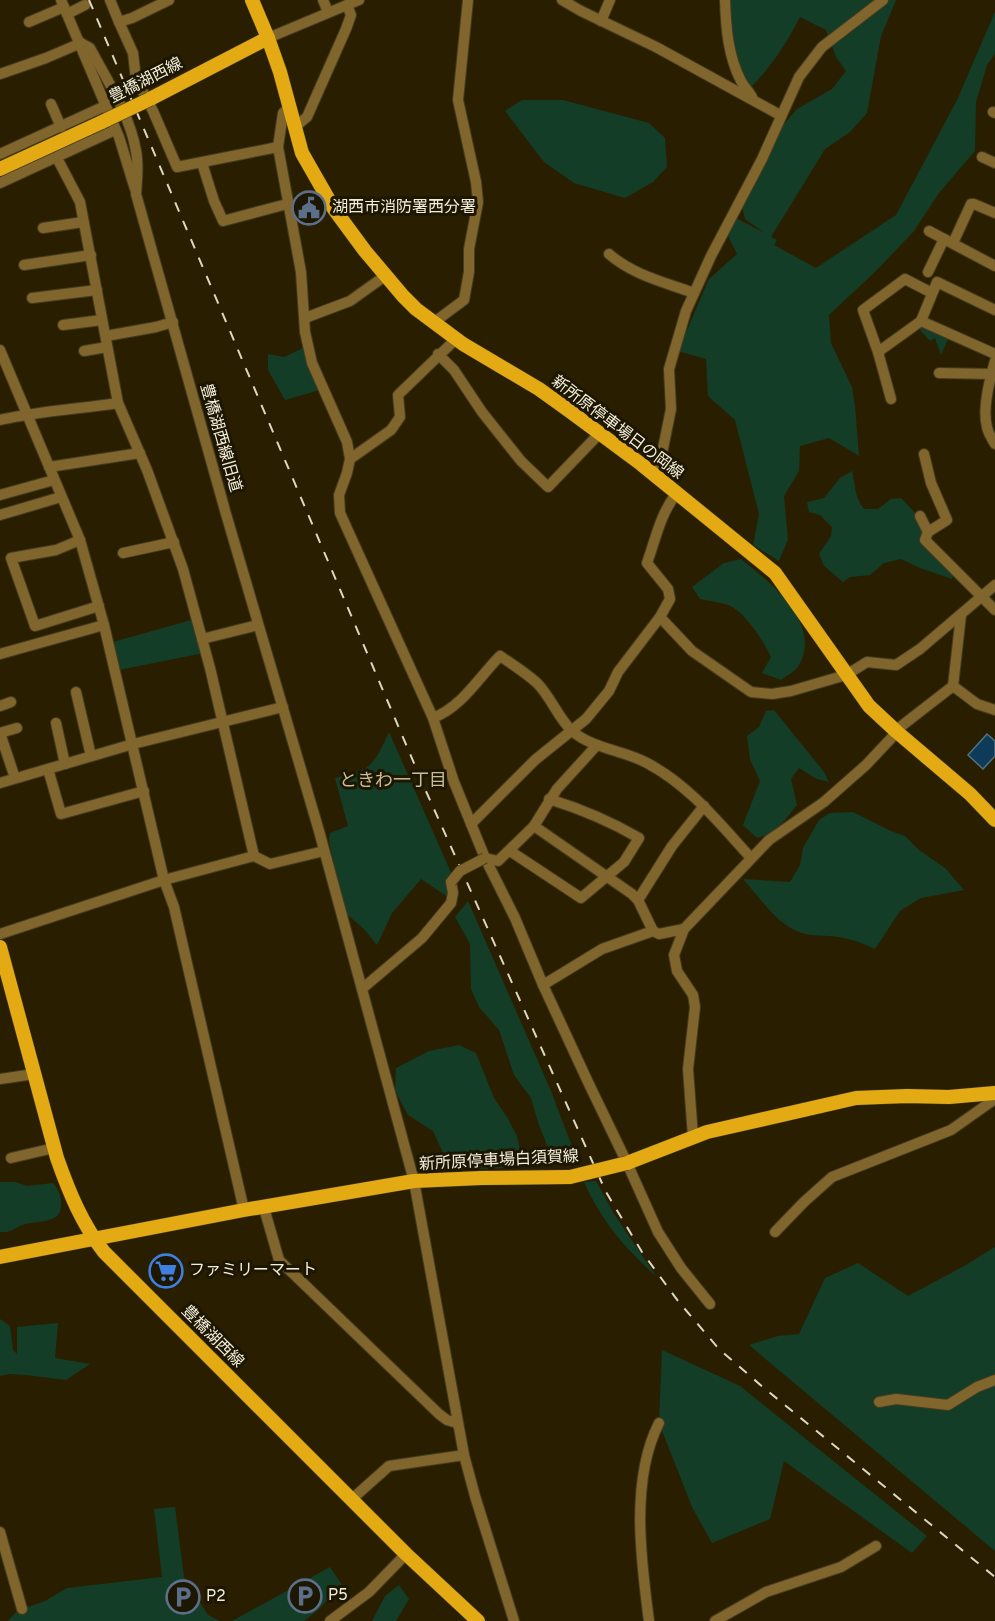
<svg xmlns="http://www.w3.org/2000/svg" width="995" height="1621" font-family="Overpass,'Noto Sans JP',sans-serif">
  <rect width="100%" height="100%" fill="#291f00"/>
  <g fill="#133d26">
    <path d="M729,0H896L881,36L867,113L850,132L825,149L771,237L777,240L774,245L816,268L896,215L957,100L995,12V54L987,65L976,102L975,151L939,193L914,231L876,271L829,315L831,343L852,387L855,406L859,456L829,438L800,446L799,471L784,496L788,540L779,561L753,545L759,514L735,420L708,396L706,359L678,351L709,279L737,254L726,232L732,216L765,233L745,219L742,206L777,132L797,109L832,89L846,71L836,57L826,30L800,17C786,44 772,66 751,87C734,61 732,31 729,0Z"/>
    <path d="M522,100H563L649,123L665,138L667,167L653,182L625,198L574,183L544,162L505,111Z"/>
    <path d="M922,324L949,337L941,355L935,338L930,341L920,330Z"/>
    <path d="M303,348L320,390L285,400L268,370V354L284,357Z"/>
    <path d="M852,471C856,486 854,497 864,509H878L891,499L901,498L916,514L931,541L956,570L952,579L920,568L901,559L884,563L870,575L850,577L843,582L824,566L819,554L831,536L832,527L820,515L809,512L807,502L824,498L840,478Z"/>
    <path d="M741,559C769,581 823,624 799,665C796,671 786,676 781,680L762,673L771,657C764,641 744,611 728,605C719,602 709,601 700,599L692,587L724,563Z"/>
    <path d="M195,619L204,653L119,670L113,642Z"/>
    <path d="M774,710L824,772L829,782L817,779L799,768L791,779L797,805C785,820 776,833 757,838L743,825L760,781L750,759L747,736L759,727L766,711Z"/>
    <path d="M389,732L453,877L451,899L421,879L392,913L377,945L364,929L343,911L329,840L330,833L348,826L335,778C371,771 374,765 389,732Z"/>
    <path d="M853,812L891,831L905,836L919,850L945,868L964,890L921,898L900,911L875,949C860,942 846,937 829,936C816,935 805,936 793,929C775,921 756,893 743,879L790,882L800,865L803,848L819,820L830,813Z"/>
    <path d="M468,901L551,1091L573,1149L566,1160L551,1155L539,1125L531,1098L514,1075L499,1030L479,1007L471,989L470,944L455,917Z"/>
    <path d="M459,1045L476,1053L494,1098L507,1117L517,1136L523,1163L506,1168L451,1170L433,1131L408,1115L395,1091L396,1068L429,1051Z"/>
    <path d="M596,1181L614,1214L656,1276C623,1246 603,1223 584,1182Z"/>
    <path d="M0,1182H16L27,1186L53,1183C59,1190 61,1195 61,1205C62,1225 35,1220 22,1225C13,1229 11,1233 0,1232Z"/>
    <path d="M995,1247V1551L749,1345L778,1336L799,1334L825,1278L858,1263L908,1296L966,1265Z"/>
    <path d="M0,1319L10,1326L13,1350L17,1354V1327L58,1323L55,1358L90,1364L66,1380L26,1375L9,1374L0,1376Z"/>
    <path d="M662,1350L740,1386L927,1536L912,1553L784,1461L770,1519L712,1543L692,1507L659,1423Z"/>
    <path d="M175,1507L184,1577L208,1615L220,1621H8L17,1611L45,1601L67,1588L162,1577L154,1509Z"/>
    <path d="M330,1567L342,1585L317,1611L304,1621H232Z"/>
    <path d="M399,1585L409,1599L396,1621H372L385,1596Z"/>
  </g>
  <path fill="#0f3b5b" stroke="#537081" stroke-width="1.5" d="M987,734L995,741V756L983,769L968,755Z"/>
  <g fill="none" stroke-linecap="round" stroke-linejoin="round">
    <defs>
      <g id="minor">
        <path d="M61,0L119,137L135,189"/>
        <path d="M110,0L119,22L132,18L169,0"/>
        <path d="M323,0L328,12"/>
        <path d="M562,0L581,11L656,47L780,115"/>
        <path d="M725,0C726,28 728,56 741,81C744,87 749,91 752,97"/>
        <path d="M67,14L85,5"/>
        <path d="M601,21L610,0"/>
        <path d="M29,22L64,7"/>
        <path d="M119,22L133,53L136,79L153,111L177,167L278,147"/>
        <path d="M268,38L359,0"/>
        <path d="M81,43L90,48C107,80 130,115 136,151C139,166 137,180 136,194L226,514L319,831L414,1181L464,1455L475,1496L514,1621"/>
        <path d="M0,74L46,58L81,43"/>
        <path d="M51,104L61,127"/>
        <path d="M290,107L283,113L278,147L301,272L305,332L312,363L347,442L350,459L347,473L339,495L340,513L433,718L454,782L485,858L515,918L543,985L588,1082L627,1163L658,1232L681,1268L710,1304"/>
        <path d="M993,112L995,113"/>
        <path d="M295,127L307,117L346,29L351,15L347,5"/>
        <path d="M0,154L105,106"/>
        <path d="M982,157L995,163"/>
        <path d="M57,158L80,202L118,403L147,470L183,569L210,668L254,856"/>
        <path d="M202,163L214,201L223,221L287,204"/>
        <path d="M0,183L115,130"/>
        <path d="M43,228L83,222"/>
        <path d="M929,231L995,266"/>
        <path d="M953,243L971,204H974L995,213"/>
        <path d="M609,254C633,275 664,282 694,293"/>
        <path d="M24,265L91,255"/>
        <path d="M928,272L944,239"/>
        <path d="M32,298L97,290"/>
        <path d="M995,310L937,282L921,321L995,354"/>
        <path d="M305,318L350,301L385,276"/>
        <path d="M433,323L464,300L469,272V249L478,202L476,182L458,100L468,0"/>
        <path d="M63,325L102,320"/>
        <path d="M106,336L156,327L173,322"/>
        <path d="M0,350L80,540L104,625L164,880L174,907L244,1210"/>
        <path d="M84,351L107,347"/>
        <path d="M878,352L863,310L905,279L932,293"/>
        <path d="M438,354L454,370L482,412L521,461L548,487L599,434"/>
        <path d="M995,361C990,378 982,409 987,427C988,433 992,439 995,444"/>
        <path d="M939,373L991,374"/>
        <path d="M891,399L878,352L921,321"/>
        <path d="M0,420C39,411 79,409 118,403"/>
        <path d="M924,454L931,483L947,520L928,532L925,540L995,610"/>
        <path d="M350,459L391,430L400,417L398,395L456,339"/>
        <path d="M49,467L140,453"/>
        <path d="M657,478L671,409L669,369L686,311L711,256L762,159L799,77L822,47L883,0"/>
        <path d="M0,495L54,480"/>
        <path d="M0,515L61,497"/>
        <path d="M920,516L928,532"/>
        <path d="M80,540L56,550L11,558L35,626L99,606"/>
        <path d="M123,553L174,542"/>
        <path d="M660,617L692,651L751,692L772,694L791,691L846,675L867,662L896,665L920,649L995,585"/>
        <path d="M202,639L258,625"/>
        <path d="M0,654L104,625"/>
        <path d="M953,686L961,615"/>
        <path d="M76,692L91,756"/>
        <path d="M0,706L11,702"/>
        <path d="M433,718C462,707 479,677 500,656C512,664 526,673 537,683C551,697 558,718 572,731C593,749 623,750 647,763C689,785 719,823 751,858"/>
        <path d="M56,723L65,764"/>
        <path d="M895,731L953,686L977,704L995,710"/>
        <path d="M0,733L15,778"/>
        <path d="M0,733L17,728"/>
        <path d="M48,769L61,814L144,791"/>
        <path d="M0,783L133,744L283,707"/>
        <path d="M471,824L535,760L586,719L609,691L618,672L660,617L670,599L668,589L647,563C656,538 660,515 676,494"/>
        <path d="M534,826L632,894L638,900L653,931"/>
        <path d="M510,851L581,898L624,862L639,838C610,821 581,809 549,799"/>
        <path d="M485,858L498,861L534,826L557,789L597,745"/>
        <path d="M638,900L672,846L704,806"/>
        <path d="M0,934L164,880L254,856L270,864L324,851"/>
        <path d="M543,985L602,949L653,931L659,934L684,929"/>
        <path d="M363,988L422,938L451,903L453,893L451,882"/>
        <path d="M0,1079L34,1074"/>
        <path d="M693,1137L688,1069L695,1007L693,995L677,971L674,955L684,929L769,840L824,802L866,765L897,732"/>
        <path d="M11,1158L54,1148"/>
        <path d="M264,1208L279,1260L439,1414L447,1420L457,1423"/>
        <path d="M775,1232L804,1202L832,1177L951,1130L995,1099"/>
        <path d="M879,1402L896,1399L948,1405L977,1387L995,1380"/>
        <path d="M352,1499L389,1466L464,1455"/>
        <path d="M0,1532L22,1609"/>
        <path d="M330,1621L369,1592L406,1554"/>
        <path d="M649,1621C641,1560 630,1480 659,1423"/>
        <path d="M715,1621L766,1592L841,1567L876,1546"/>
      </g>
      <g id="major">
        <path d="M252,0L268,38L280,72L302,153L334,209L365,251L403,296L416,309L463,344L539,389L571,412L641,464L775,573L869,706L897,732L970,794L995,820"/>
        <path d="M150,99L268,38"/>
        <path d="M0,169L102,122"/>
        <path d="M0,947L57,1158C69,1192 82,1224 104,1252L406,1554L478,1621"/>
        <path d="M627,1163L707,1132L856,1098L907,1096L949,1097L995,1093"/>
        <path d="M0,1257L244,1210L414,1181L481,1178L570,1177"/>
      </g>
    </defs>
    <use href="#minor" stroke="#453c1f" stroke-width="12"/>
    <use href="#major" stroke="#453c1f" stroke-width="15"/>
    <use href="#minor" stroke="#80652d" stroke-width="10"/>
    <use href="#major" stroke="#e3aa14" stroke-width="14"/>
    <path stroke="#dcd6c2" stroke-width="2" stroke-dasharray="10 10" stroke-linecap="butt" d="M89,0L425,789L606,1192L642,1252L678,1301L719,1349L764,1388L995,1577"/>
    <defs>
      <path id="minor-bridge" d="M451,882L460,871L485,858"/>
      <g id="major-bridge">
        <path d="M102,122L150,99"/>
        <path d="M570,1177L627,1163"/>
      </g>
    </defs>
    <use href="#minor-bridge" stroke="#453c1f" stroke-width="12" stroke-linecap="butt"/>
    <use href="#major-bridge" stroke="#453c1f" stroke-width="15" stroke-linecap="butt"/>
    <use href="#minor-bridge" stroke="#80652d" stroke-width="10"/>
    <use href="#major-bridge" stroke="#e3aa14" stroke-width="14"/>
  </g>
  <defs>
    <symbol id="civic-ring" viewBox="-11 -11 22 22"><circle r="9.5" fill="#1d1601" stroke="#5c6f8a" stroke-width="1.5"/><path d="M-.6-6.5H3V-4.5H.6V-3L4-1V1h2V6H-6V1h2V-1L-.6-3ZM-1.2 2.5V6h2.4V2.5Z" fill="#5c6f8a"/></symbol>
    <symbol id="supermarket-ring" viewBox="-11 -11 22 22"><circle r="9.5" fill="#1d1601" stroke="#3f7fe0" stroke-width="1.5"/><path d="M-6-5.5h2.5l.6 2H6L4.5 2H-2.5L-4.4-4H-6ZM-1.5 3.2a1.3 1.3 0 1 0 .1 0ZM3 3.2a1.3 1.3 0 1 0 .1 0Z" fill="#3f7fe0"/></symbol>
    <symbol id="parking-ring" viewBox="-11 -11 22 22"><circle r="9.5" fill="#1d1601" stroke="#5c6f8a" stroke-width="1.5"/><path d="M-3.5-5.5H1a3.5 3.5 0 0 1 0 7H-1V5.5H-3.5ZM-1-3.4V-.6H.8a1.4 1.4 0 0 0 0-2.8Z" fill="#5c6f8a"/></symbol>
  </defs>
  <g fill-rule="evenodd">
    <use href="#civic-ring" x="290" y="189" width="38" height="38"/>
    <use href="#supermarket-ring" x="147" y="1252" width="38" height="38"/>
    <use href="#parking-ring" x="286" y="1577" width="38" height="38"/>
    <use href="#parking-ring" x="164" y="1578" width="38" height="38"/>
  </g>
  <g text-anchor="middle" dominant-baseline="central" stroke-width="6" stroke-linejoin="round" paint-order="stroke">
    <g font-size="16" fill="#f3eddb" stroke="#1d1601">
      <text transform="translate(146 81) rotate(-27)">豊橋湖西線</text>
      <text transform="translate(617 428) rotate(37)">新所原停車場日の岡線</text>
      <text transform="translate(220 438) rotate(74)">豊橋湖西線旧道</text>
      <text transform="translate(499 1161) rotate(-3)">新所原停車場白須賀線</text>
      <text transform="translate(212 1337) rotate(45)">豊橋湖西線</text>
    </g>
    <g font-size="16" fill="#f3eddb" stroke="#1d1601" text-anchor="start">
      <text x="332" y="208">湖西市消防署西分署</text>
      <text x="189" y="1271">ファミリーマート</text>
      <text x="328" y="1596">P5</text>
      <text x="206" y="1597">P2</text>
    </g>
    <g font-size="18" fill="#cabd9a" stroke="#1d1601">
      <text x="393" y="781">ときわ一丁目</text>
    </g>
  </g>
</svg>
